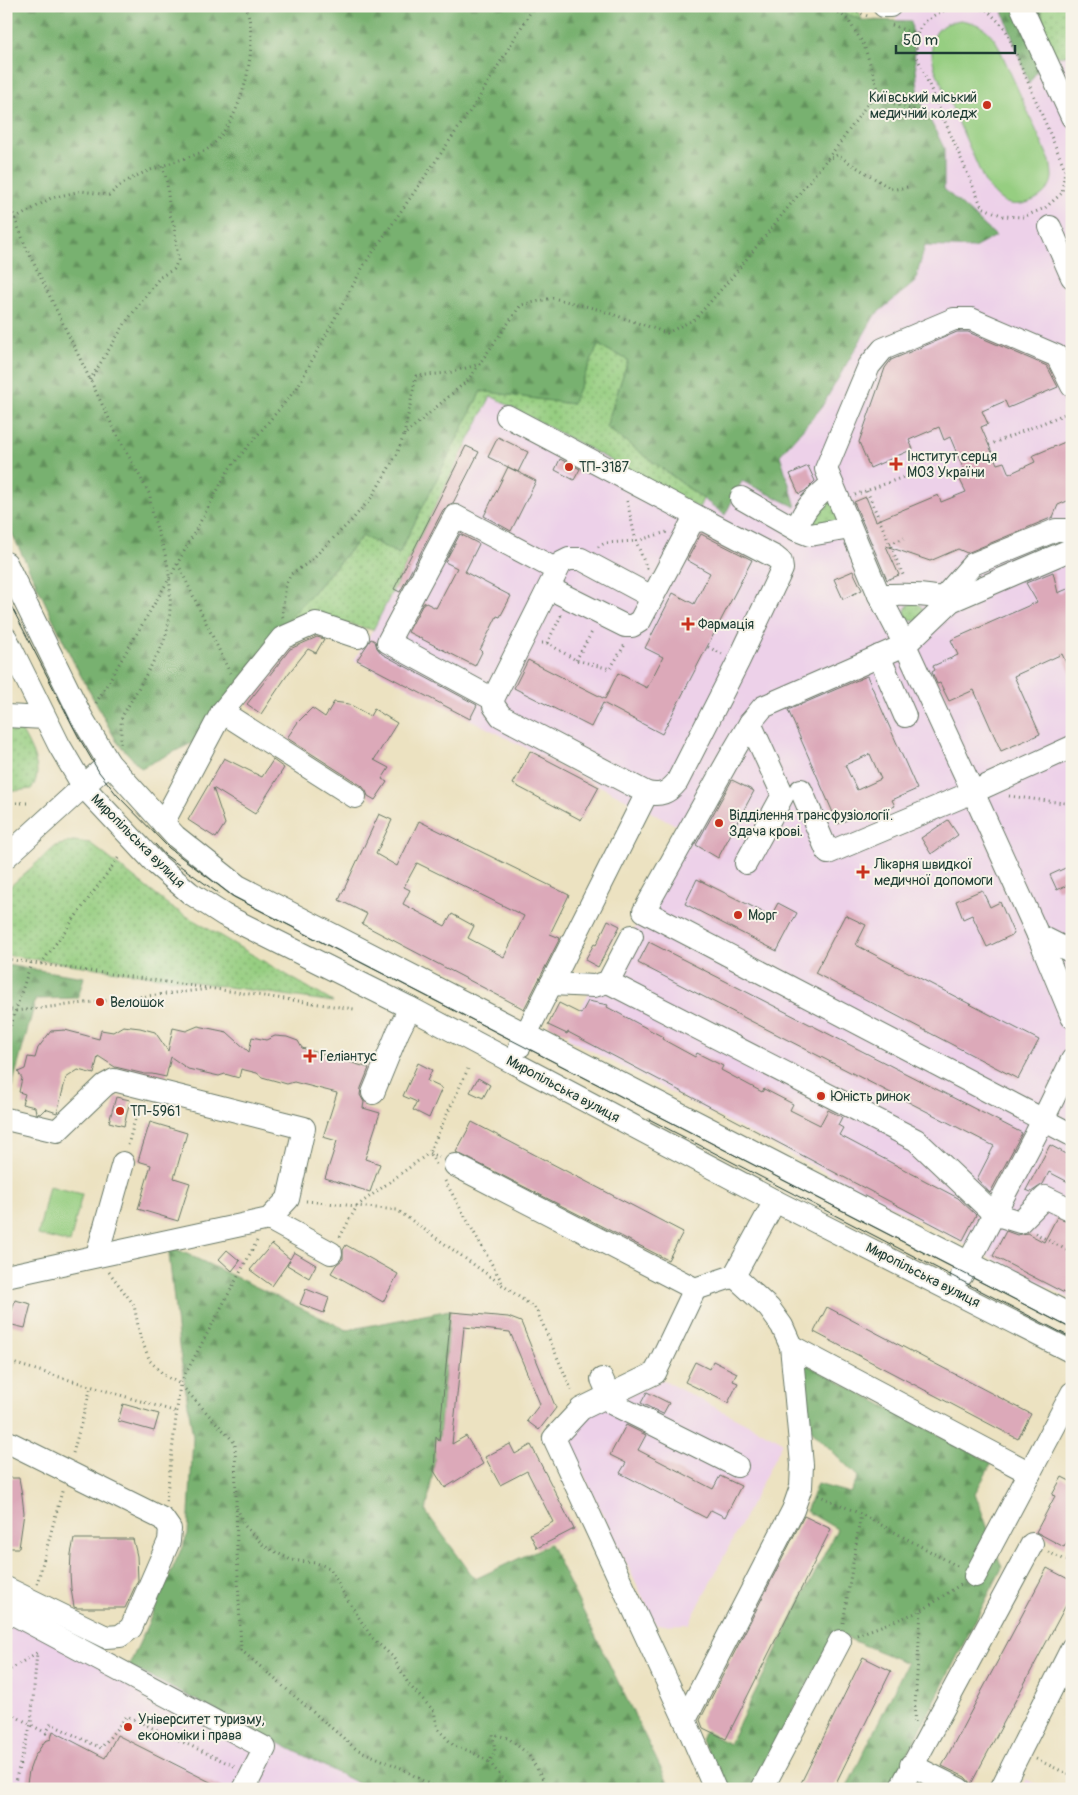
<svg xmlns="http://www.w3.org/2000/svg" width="1078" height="1795" font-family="Pangolin,sans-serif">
  <defs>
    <pattern id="grass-dots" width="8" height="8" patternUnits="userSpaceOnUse" patternTransform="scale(1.25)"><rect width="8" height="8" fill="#96ce81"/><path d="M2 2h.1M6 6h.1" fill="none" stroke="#7aa86a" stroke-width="1.8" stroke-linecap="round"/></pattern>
    <pattern id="forest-firs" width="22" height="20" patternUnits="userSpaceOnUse" patternTransform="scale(1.25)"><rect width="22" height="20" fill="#78b16f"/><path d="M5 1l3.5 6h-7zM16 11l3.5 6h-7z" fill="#62915c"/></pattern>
  </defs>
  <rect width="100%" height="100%" fill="#f7f3e8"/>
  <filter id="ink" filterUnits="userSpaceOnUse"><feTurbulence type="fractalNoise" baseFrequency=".02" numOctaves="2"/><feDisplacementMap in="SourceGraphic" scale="10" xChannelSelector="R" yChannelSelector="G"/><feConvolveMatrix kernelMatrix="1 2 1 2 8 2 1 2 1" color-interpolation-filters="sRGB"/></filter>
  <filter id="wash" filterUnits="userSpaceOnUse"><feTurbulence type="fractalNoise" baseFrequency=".0096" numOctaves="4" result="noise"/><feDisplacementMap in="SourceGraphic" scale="20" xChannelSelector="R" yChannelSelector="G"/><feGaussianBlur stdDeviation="1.12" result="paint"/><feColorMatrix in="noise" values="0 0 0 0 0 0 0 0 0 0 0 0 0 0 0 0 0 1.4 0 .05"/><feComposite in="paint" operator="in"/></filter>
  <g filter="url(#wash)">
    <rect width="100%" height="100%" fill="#ece2c1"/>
    <g fill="#edd1e9">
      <path d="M921,6H1014L1034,23L1072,7V1300L567,1038L586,998L639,922L632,918L678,826L354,660L373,630L491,396L700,507L817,260L908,187L896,14Z"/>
      <path d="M662,1380L783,1442L689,1624L656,1625L567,1440L590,1414Z"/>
      <path d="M6,1603L129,1666L369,1789H6Z"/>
      <path d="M1026,1779L1044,1789H1021Z"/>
    </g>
    <g fill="url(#grass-dots)" stroke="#5a865a">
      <path d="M827,6H857L862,20Z"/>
      <path d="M1040,6H1072L1070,8L1072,13V53L1061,57L1049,51Z"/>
      <path d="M598,345L628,360L606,427L703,499L699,508L491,396L373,630L320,617L276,634L363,536L399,554L481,391L572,404Z"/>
      <path d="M824,500L834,502L842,519L815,527L811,522Z"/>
      <circle cx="914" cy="612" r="9"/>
      <path d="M6,721L17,722C26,741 47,769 31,789L6,792Z"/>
      <path d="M73,841L90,843L171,907L333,1002L6,955V890L56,846Z"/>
    </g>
    <g fill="url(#forest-firs)" stroke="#4c7752">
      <path d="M6,6H827L862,20L911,21L919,98L944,148V189L996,236L974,248L925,246L915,282L875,315L821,408L780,455L796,507L742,481L725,515L606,427L628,360L598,345L572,404L481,391L399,554L362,536L266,646L194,742L141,768L117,742L75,665L6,521Z"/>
      <path d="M1001,6H1040L1049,51L1029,84Z"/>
      <path d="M6,965L84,977L78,998L36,999L7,1105Z"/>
      <path d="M168,1245L347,1330L450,1310L440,1431L426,1512L475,1579L550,1544L671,1789H369L129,1666L188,1534L193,1437L179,1346Z"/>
      <path d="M804,1363L992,1463L975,1493L1002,1568L890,1789H846L907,1663L835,1633L752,1789H729L701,1740L705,1731L729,1744L837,1529L806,1511L817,1484L850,1493L858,1477L808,1427Z"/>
    </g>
    <g fill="#96ce81" stroke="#5a865a">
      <path d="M960,20C978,23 987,27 997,43L1050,161C1051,166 1052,172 1052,177C1051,195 1027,207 1010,204C1000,202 993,192 986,185L935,69C931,54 928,35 944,25C949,23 955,21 960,20Z"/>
      <path d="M49,1186L82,1194L70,1243L38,1235Z"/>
    </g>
    <g id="blocks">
      <g fill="#dca9b9" fill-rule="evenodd">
        <path d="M957,332H968L1047,366L1058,387L1008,408L1005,401L982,411L988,424L981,427L997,464L1004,462L1009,474L1035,462L1032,456L1072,439V499L1058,505L1053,517L967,553L958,549L930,561L886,546L899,575L887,580L854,502L866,497L876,521L938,495L941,502L966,492L959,478L966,475L950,437L944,440L939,427L909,440L913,449L870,468L859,442L885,368L891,360Z"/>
        <path d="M498,437L528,452L518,472L488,457Z"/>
        <path d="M466,446L479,452L453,503L448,505L443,510L400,592L394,589Z"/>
        <path d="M560,459L580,469L574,480L555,470Z"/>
        <path d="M808,466L815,481L805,491L799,494L790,474Z"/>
        <path d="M508,467L536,481L511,531L484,516Z"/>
        <path d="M460,534L479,544L465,572L511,596L500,617L497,616L480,650L482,652L475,666L408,632L424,602L436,608L457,568L445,562Z"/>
        <path d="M701,534L752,560L662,734L603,703L591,727L514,688L528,660L605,699L618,673L647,688L663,657L645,648L673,593L694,604L710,573L687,560Z"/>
        <path d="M853,571L862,590L843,599L834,579Z"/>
        <path d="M1053,572L1058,593L1072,587V676L1062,654L1014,676L1040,734L1001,751L974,690L949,701L940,683L937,684L932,672L935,670L933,666L958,655L951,640L1037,602L1026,583Z"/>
        <path d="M317,637L324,639L316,653L308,649L288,674L261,714L247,704L290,649Z"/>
        <path d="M371,639L375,641L377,648L382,654L477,705L470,719L357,660Z"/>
        <path d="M867,676L917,789L892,800L895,806L868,818L865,812L838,824L788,710ZM870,754L881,779L857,790L845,765Z"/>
        <path d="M334,702L349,704L370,716L374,709L397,723L374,760L389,768L382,779L387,782L375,800L368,796L366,791L362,786L287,738L298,722L312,708L325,717Z"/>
        <path d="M530,751L599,787L581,820L513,784Z"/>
        <path d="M224,758L262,777L273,760L284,768L255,814L213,788L225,824L216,838L188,820Z"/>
        <path d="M732,780L754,791L718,858L696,845Z"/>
        <path d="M379,814L392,820L376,854L397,866L419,821L569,895L550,934L560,938L524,1009L362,924L367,914L339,900ZM417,863L524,916L504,957L468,938L474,926L452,914L445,926L403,904L410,890L404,887Z"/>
        <path d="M948,820L958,835L931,854L921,838Z"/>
        <path d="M1072,865V883L1057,890L1050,875Z"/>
        <path d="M697,879L771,916L778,903L797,913L777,951L685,904Z"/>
        <path d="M982,890L990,907L1000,902L1014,934L987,947L972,915L963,919L956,901Z"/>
        <path d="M845,915L866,925L856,945L1039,1040L1018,1079L815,973Z"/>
        <path d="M608,920L620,926L598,967L585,960L594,944L596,945Z"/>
        <path d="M649,942L1022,1133L990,1193L977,1179L994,1146L638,963Z"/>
        <path d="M588,1001L608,1005L607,1007L663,1037L662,1039L695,1057L697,1053L723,1066L721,1070L762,1092L764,1089L793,1104L790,1110L820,1125L828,1110L842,1117L838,1125L843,1128L839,1135L958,1198L976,1215L963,1240L568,1032L567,1034L548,1025L559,1003L581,1014Z"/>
        <path d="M123,1026L140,1028L155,1032L168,1051L173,1028L186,1031L198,1026L227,1032L249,1052L252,1037L266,1040L275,1036L287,1037L298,1041L302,1048L369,1068L361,1088L360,1095L364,1102L363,1108L380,1113L365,1159L380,1164L370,1192L325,1178L337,1141L323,1137L337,1093L294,1082L287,1084L262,1077L257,1073L241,1069L239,1078L225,1074L219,1076L188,1069L171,1057L166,1077L152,1074H145L115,1067L98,1056L94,1074L78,1070L66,1078L57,1113L45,1109L40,1114L36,1113L35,1107L22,1104L25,1094L19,1092L22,1078L18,1072L25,1069L28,1057L35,1058L38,1048L51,1031L65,1030L99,1039L101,1030L113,1032Z"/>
        <path d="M418,1063L432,1070L427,1081L442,1088L429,1118L413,1110L417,1102L403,1096Z"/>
        <path d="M478,1078L490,1085L483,1098L470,1092Z"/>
        <path d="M116,1097L130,1100L124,1126L109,1122Z"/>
        <path d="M150,1122L187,1133L174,1178L190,1183L178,1221L138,1209L151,1165L138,1161Z"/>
        <path d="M472,1122L683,1232L668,1260L456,1152Z"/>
        <path d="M1050,1145L1072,1157V1184L1049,1172L1043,1184L1031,1192L1026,1190Z"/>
        <path d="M1057,1217L1072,1223V1297L993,1256L1006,1231L1017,1235L1027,1233L1044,1242Z"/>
        <path d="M272,1244L290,1259L294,1252L316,1265L309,1278L287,1265L290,1260L272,1286L250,1270Z"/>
        <path d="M346,1245L398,1274L383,1302L331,1273L336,1265L343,1259V1250Z"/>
        <path d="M227,1250L240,1261L232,1271L219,1259Z"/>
        <path d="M306,1289L329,1298L324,1313L300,1304Z"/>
        <path d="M15,1300L31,1304L25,1328L8,1324Z"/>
        <path d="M827,1307L1031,1414L1018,1439L814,1332Z"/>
        <path d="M451,1312L508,1317L521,1322L556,1408L539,1430L527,1421L540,1404L510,1332L464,1327L452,1444L466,1436L483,1464L445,1488L434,1471L436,1437L439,1441Z"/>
        <path d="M713,1361L737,1373L733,1381L738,1383L728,1403L685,1382L695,1362L709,1369Z"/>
        <path d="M647,1392L669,1403L663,1414L641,1403Z"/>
        <path d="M123,1404L159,1414L154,1431L118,1421Z"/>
        <path d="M626,1425L646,1435L638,1450L713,1489L720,1476L741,1486L725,1517L711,1510L706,1518L620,1473L626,1463L610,1455Z"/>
        <path d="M510,1444L515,1454L531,1445L574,1529L537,1548L530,1534L553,1522L527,1471L500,1485L485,1457Z"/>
        <path d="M1062,1477L1072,1482V1533L1064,1547L1036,1532L1055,1496L1052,1495Z"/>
        <path d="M6,1478H19L22,1495L24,1513L19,1548H6Z"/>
        <path d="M804,1516L831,1529L726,1739L703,1728L700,1720Z"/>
        <path d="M74,1539H133L137,1556L138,1580L125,1608H77L74,1607L71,1589L70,1573L71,1554Z"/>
        <path d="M1047,1568L1072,1581V1594L971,1784L965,1777L942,1766Z"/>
        <path d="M863,1657L891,1671L833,1789H798Z"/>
        <path d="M53,1731L105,1758L117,1735L224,1789H26L29,1771L34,1757L45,1741L51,1739Z"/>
      </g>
    </g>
  </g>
  <g filter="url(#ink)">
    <use href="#blocks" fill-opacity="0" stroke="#677765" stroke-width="1"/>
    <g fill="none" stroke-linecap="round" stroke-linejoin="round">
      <defs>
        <g id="minor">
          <path d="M884,6H890"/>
          <path d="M1021,6L1072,117"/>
          <path d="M1050,227L1072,277"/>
          <path d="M1072,386L1057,356L971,319H954L883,349L869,366L826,469L879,595L905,645L973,792L1038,935L1072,1017"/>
          <path d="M507,416L704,520"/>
          <path d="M832,484C816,497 802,509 797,530L810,535L850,528"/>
          <path d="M741,498L797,530"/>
          <path d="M1072,549L951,601L905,645L763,707L750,723L730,757L644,911L1072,1135"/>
          <path d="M6,563L82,718L109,763L175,836L238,886L1072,1316"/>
          <path d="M549,588L625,626H632L640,621L691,524L696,521L704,520L775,557L781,562L782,569L738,662L677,782C668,793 660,796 647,793L501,716L494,706L493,699L561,563L569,559H581L652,597"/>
          <path d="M879,595C903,595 928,593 951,601"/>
          <path d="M943,598L973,564L1056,530H1072"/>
          <path d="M6,638L59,745L83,786L156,864L190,893L224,915L410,1008L775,1201L1072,1352"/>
          <path d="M879,656L905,716"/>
          <path d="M493,699L388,642L455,516L557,570"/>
          <path d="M222,712L355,797"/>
          <path d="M6,716L45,718"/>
          <path d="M801,790L828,853L973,792L1072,747"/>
          <path d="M163,823L222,712L282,638L316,623L358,637"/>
          <path d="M6,857L109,763"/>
          <path d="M746,863L783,795L750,723"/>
          <path d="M1038,935L1072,952"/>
          <path d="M608,982L916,1140L994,1214L1020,1222L1045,1197L1072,1210"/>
          <path d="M551,984L594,986L608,982L632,936"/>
          <path d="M520,1046L647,793"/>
          <path d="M373,1093L398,1032L410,1008"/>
          <path d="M6,1119L57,1131L105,1085L114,1080L304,1128L288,1199L269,1219L6,1276"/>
          <path d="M455,1165L695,1289"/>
          <path d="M269,1219L331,1253"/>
          <path d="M97,1255L123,1163"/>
          <path d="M962,1275L1035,1136L1072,1060"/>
          <path d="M791,1346L1030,1473"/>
          <path d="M602,1379L613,1404L737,1466"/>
          <path d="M6,1441L163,1519L170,1529L169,1541L131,1628L120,1636L106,1637L6,1588"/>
          <path d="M975,1576L1072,1393"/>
          <path d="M6,1610L265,1748L244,1789"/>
          <path d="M685,1720L793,1510L801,1487L802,1465L791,1346L782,1326L769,1308L734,1276"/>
          <path d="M911,1765L959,1789"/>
          <path d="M715,1789L685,1720L554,1438L581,1409L655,1373L695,1289L734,1276L775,1201"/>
          <path d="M762,1789L840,1641"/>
          <path d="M900,1789L1032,1544"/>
          <path d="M1001,1789L1072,1648"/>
        </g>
      </defs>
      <use href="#minor" stroke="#677765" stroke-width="24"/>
      <g stroke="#677765" stroke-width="3" stroke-dasharray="1 4" stroke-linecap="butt">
        <path d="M831,6L848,20L864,45L878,89L891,103L943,119"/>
        <path d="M843,6L870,17"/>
        <path d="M958,6C943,10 921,18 917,36C915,42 917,50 917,57L982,207L1003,216L1023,217L1045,208L1062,193L1065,169L1005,28L987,10L968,6"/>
        <path d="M892,25L917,35"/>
        <path d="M827,160L837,155L890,188L896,189L908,187"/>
        <path d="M6,195L25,245L114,429L150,495C151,519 162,539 167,562C171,582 172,615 166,635C163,646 156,656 151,666C141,683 132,700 122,716C120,726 122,735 120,744"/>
        <path d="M15,219L51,198L81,191L109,195C116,189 123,183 131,179C145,171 162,166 177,161C187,157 201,154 209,148C243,120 260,46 246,6"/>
        <path d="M90,380L126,322L160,277L174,269L178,260L174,224L170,215L167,183L163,166"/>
        <path d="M404,435L416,376L448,373L480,364"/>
        <path d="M989,445L1072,411"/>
        <path d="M867,491L904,577"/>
        <path d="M855,495L925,469"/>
        <path d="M627,501L636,541L647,569"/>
        <path d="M890,544L904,538"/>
        <path d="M598,547L605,543L636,541L667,532"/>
        <path d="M178,564L230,673"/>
        <path d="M283,617L282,615L286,584L291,574L308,563L351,521L372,497L397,454L404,435L468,380L521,305L553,298L597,309L667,333L695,319L732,277L840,143L878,89"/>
        <path d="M542,643H547L561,616L563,617"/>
        <path d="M547,643L576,660L610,669L626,643"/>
        <path d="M708,647L722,654"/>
        <path d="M576,660L592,632"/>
        <path d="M96,703L169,579L229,469L297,388L364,265L477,101L534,6"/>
        <path d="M1009,796L1072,804"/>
        <path d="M6,803H28"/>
        <path d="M6,959L354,1009"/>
        <path d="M41,964L119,857"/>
        <path d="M6,1009L15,1011L209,989"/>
        <path d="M6,1040L31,963"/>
        <path d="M128,1145L139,1105"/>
        <path d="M436,1164L429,1153L468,1069"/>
        <path d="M445,1181L503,1284"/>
        <path d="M306,1201L397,1210L536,1309L573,1393"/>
        <path d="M1035,1233L1072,1253"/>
        <path d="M340,1237L357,1206L429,1153L439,1157"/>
        <path d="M257,1241L180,1384L235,1443L237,1551L241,1650L356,1749L401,1768L437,1789"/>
        <path d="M109,1272L134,1305L140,1336L150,1361L164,1375L180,1384L166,1502"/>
        <path d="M6,1361L177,1412"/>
        <path d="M73,1453L91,1387"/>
        <path d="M818,1495L861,1514L959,1567"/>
        <path d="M237,1508L244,1525L264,1546L291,1560L316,1563L330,1568L342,1591L372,1638L393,1657L409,1685L434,1711L438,1729L454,1746L470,1751L489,1762L495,1752L493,1734L508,1738L528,1754L549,1789"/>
        <path d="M1048,1552L1072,1563"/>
        <path d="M37,1584L63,1488"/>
        <path d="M843,1623L861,1514"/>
        <path d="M857,1635L921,1611L961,1584"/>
        <path d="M6,1672L38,1652"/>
        <path d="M6,1711L46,1733L51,1724L101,1748L127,1716L236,1767"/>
        <path d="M914,1722L921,1611"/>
        <path d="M1036,1759L1072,1776"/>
        <path d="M489,1762L512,1789"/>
        <path d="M13,1789L31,1724L37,1652"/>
      </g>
      <use href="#minor" stroke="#fff" stroke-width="22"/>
      <g stroke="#1f3d34" stroke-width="1">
        <path d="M6,596L78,736L99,772L117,795L169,848L234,897L1072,1329"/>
        <path d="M155,844L165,855L218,893"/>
        <path d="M649,1119L1072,1338"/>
      </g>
    </g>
  </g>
  <g fill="#c8321e" stroke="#f7f3e8" stroke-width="2">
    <circle cx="987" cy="105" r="5"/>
    <path d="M893.5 456.5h5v5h5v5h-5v5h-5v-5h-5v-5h5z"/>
    <circle cx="569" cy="467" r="5"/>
    <path d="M685.5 616.5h5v5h5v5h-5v5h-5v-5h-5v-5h5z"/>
    <circle cx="719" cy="823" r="5"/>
    <path d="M860.5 864.5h5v5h5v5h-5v5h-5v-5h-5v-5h5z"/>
    <circle cx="738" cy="915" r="5"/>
    <circle cx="100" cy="1002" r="5"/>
    <path d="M307.5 1048.5h5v5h5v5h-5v5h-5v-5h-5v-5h5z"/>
    <circle cx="821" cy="1096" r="5"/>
    <circle cx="120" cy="1111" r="5"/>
    <circle cx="128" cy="1727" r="5"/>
  </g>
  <g text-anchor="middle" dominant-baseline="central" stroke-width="4" stroke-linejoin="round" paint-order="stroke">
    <g font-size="14" fill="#1f3d34" stroke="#f7f3e8" text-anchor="start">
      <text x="977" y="97" text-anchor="end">Київський міський<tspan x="977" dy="16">медичний коледж</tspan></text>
      <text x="907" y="456">Інститут серця<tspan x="907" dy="16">МОЗ України</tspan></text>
      <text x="579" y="467">ТП-3187</text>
      <text x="698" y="624">Фармація</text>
      <text x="729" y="815">Відділення трансфузіології.<tspan x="729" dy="16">Здача крові.</tspan></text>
      <text x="874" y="864">Лікарня швидкої<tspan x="874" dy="16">медичної допомоги</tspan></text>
      <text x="748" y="915">Морг</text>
      <text x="110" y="1002">Велошок</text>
      <text x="320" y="1056">Геліантус</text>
      <text x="831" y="1096">Юність ринок</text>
      <text x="130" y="1111">ТП-5961</text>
      <text x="138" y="1719">Університет туризму,<tspan x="138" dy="16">економіки і права</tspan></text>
    </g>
    <g font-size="14" fill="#1f3d34" stroke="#f7f3e8">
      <text transform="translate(138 841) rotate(45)">Миропільська вулиця</text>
      <text transform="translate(563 1089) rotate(28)">Миропільська вулиця</text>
      <text transform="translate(923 1275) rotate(27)">Миропільська вулиця</text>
    </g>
  </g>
  <rect width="1078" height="1795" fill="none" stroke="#f7f3e8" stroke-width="25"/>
  <path d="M896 45v8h119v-8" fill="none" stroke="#1f3d34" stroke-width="2.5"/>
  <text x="903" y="45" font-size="15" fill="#1f3d34" stroke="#f7f3e8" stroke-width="4" paint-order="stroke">50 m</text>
</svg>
